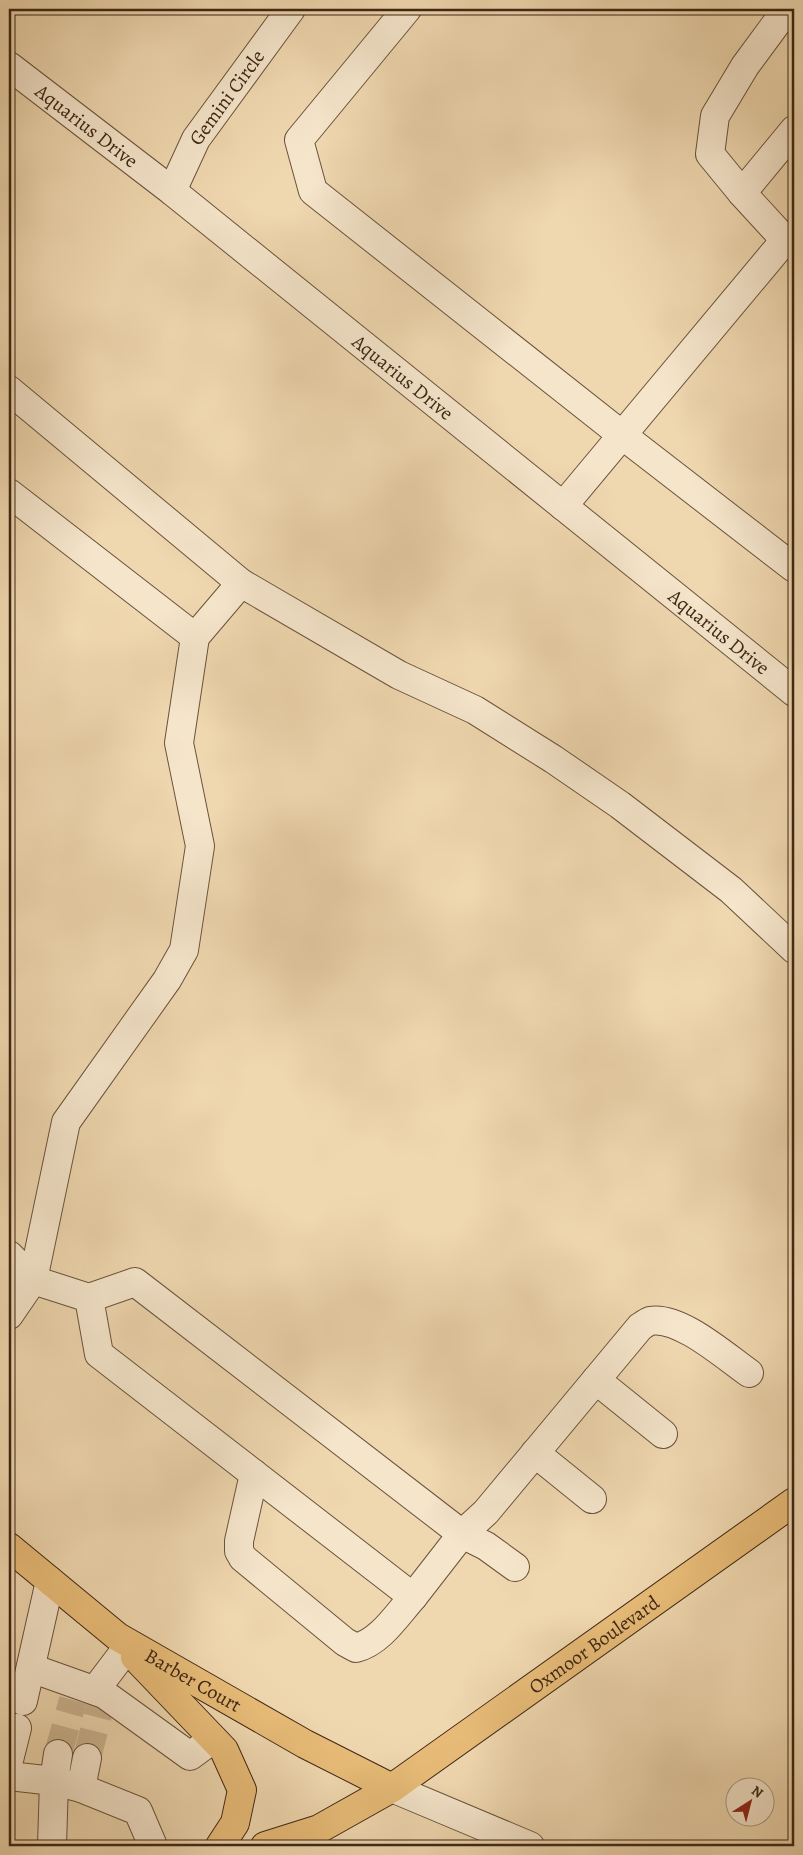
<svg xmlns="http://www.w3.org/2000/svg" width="803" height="1855" font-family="Alegreya,serif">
  <rect width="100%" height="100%" fill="#efd7af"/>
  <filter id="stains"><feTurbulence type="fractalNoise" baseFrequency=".004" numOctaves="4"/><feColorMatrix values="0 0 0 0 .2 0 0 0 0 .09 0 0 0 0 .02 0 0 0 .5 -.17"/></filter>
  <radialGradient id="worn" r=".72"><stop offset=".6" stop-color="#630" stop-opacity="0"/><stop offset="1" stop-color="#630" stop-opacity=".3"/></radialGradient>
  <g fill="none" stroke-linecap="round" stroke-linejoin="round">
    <g stroke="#cbb490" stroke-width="28" stroke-dasharray="28 14" stroke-linecap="butt">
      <path d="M58,1754L73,1700"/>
      <path d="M87,1758L100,1707"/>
    </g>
    <defs>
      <g id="minor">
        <path d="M407,9L299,140L313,191L622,435L794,568"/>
        <path d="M787,9L745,66L715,116L710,154L742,193L785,240L794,246"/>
        <path id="s1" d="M9,66L172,191L794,692"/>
        <path id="s2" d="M172,191L196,139L291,9"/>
        <path d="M742,193L794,130"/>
        <path d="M9,390L241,583L195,637L179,743L200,846L184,950L167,980L66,1122L33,1280L89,1298L135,1282L462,1534L413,1597L99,1354L89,1298"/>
        <path d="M9,493L195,637"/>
        <path d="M563,506L785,240"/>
        <path d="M241,583L399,675L475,710L553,759L620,805L731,890L794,949"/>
        <path d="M9,1255L33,1280L9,1315"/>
        <path d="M596,1380L663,1434"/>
        <path d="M535,1453L592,1499"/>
        <path d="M254,1474L239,1541V1551L243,1558L345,1642L356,1648C380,1642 397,1615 413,1597"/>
        <path d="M515,1567L486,1546L462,1534L486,1512L640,1327C643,1325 647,1322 650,1321C679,1315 726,1357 749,1373"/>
        <path d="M31,1668L104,1694L190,1756L213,1739"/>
        <path d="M96,1689L127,1648"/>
        <path d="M23,1701L50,1581"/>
        <path d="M58,1754L54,1781L81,1788L138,1811L153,1846"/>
        <path d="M9,1760L17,1728"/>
        <path d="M9,1776L54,1781L52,1846"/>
        <path d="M81,1788L87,1758"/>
        <path d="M392,1788L530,1846"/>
      </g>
      <g id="major">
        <path id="s3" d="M9,1547L118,1637L305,1744L392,1788"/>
        <path d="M135,1657L224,1750L242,1790L235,1823L220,1846"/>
        <path id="s4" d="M265,1846L319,1829L392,1788L794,1502"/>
      </g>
    </defs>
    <use href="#minor" stroke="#6a533c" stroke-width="30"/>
    <use href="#major" stroke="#3d2715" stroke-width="30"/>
    <use href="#minor" stroke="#f5e5cb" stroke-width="28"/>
    <use href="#major" stroke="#e8bc78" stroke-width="28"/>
  </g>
  <g text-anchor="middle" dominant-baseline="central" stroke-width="4" stroke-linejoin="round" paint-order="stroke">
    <g font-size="20" fill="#3d2715" stroke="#f5e5cb">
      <text stroke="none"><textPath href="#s2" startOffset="109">Gemini Circle</textPath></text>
      <text stroke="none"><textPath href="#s1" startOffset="98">Aquarius Drive</textPath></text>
      <text stroke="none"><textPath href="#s1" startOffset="502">Aquarius Drive</textPath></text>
      <text stroke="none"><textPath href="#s1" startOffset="908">Aquarius Drive</textPath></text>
      <text stroke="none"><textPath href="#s4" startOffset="388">Oxmoor Boulevard</textPath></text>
      <text stroke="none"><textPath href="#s3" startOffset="228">Barber Court</textPath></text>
    </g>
  </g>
  <rect width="803" height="1855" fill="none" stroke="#efd7af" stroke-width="30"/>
  <rect x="10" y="10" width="783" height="1835" fill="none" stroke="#3d2715" stroke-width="2.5"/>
  <rect x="15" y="15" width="773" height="1825" fill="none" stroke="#3d2715"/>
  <g transform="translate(750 1802) rotate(36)"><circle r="24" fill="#f5e5cb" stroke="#ab9982"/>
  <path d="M0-4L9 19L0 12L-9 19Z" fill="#8f2418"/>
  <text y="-8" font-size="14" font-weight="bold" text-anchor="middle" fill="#3d2715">N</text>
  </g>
  <rect width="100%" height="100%" filter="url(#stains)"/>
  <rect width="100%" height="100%" fill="url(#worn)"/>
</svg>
